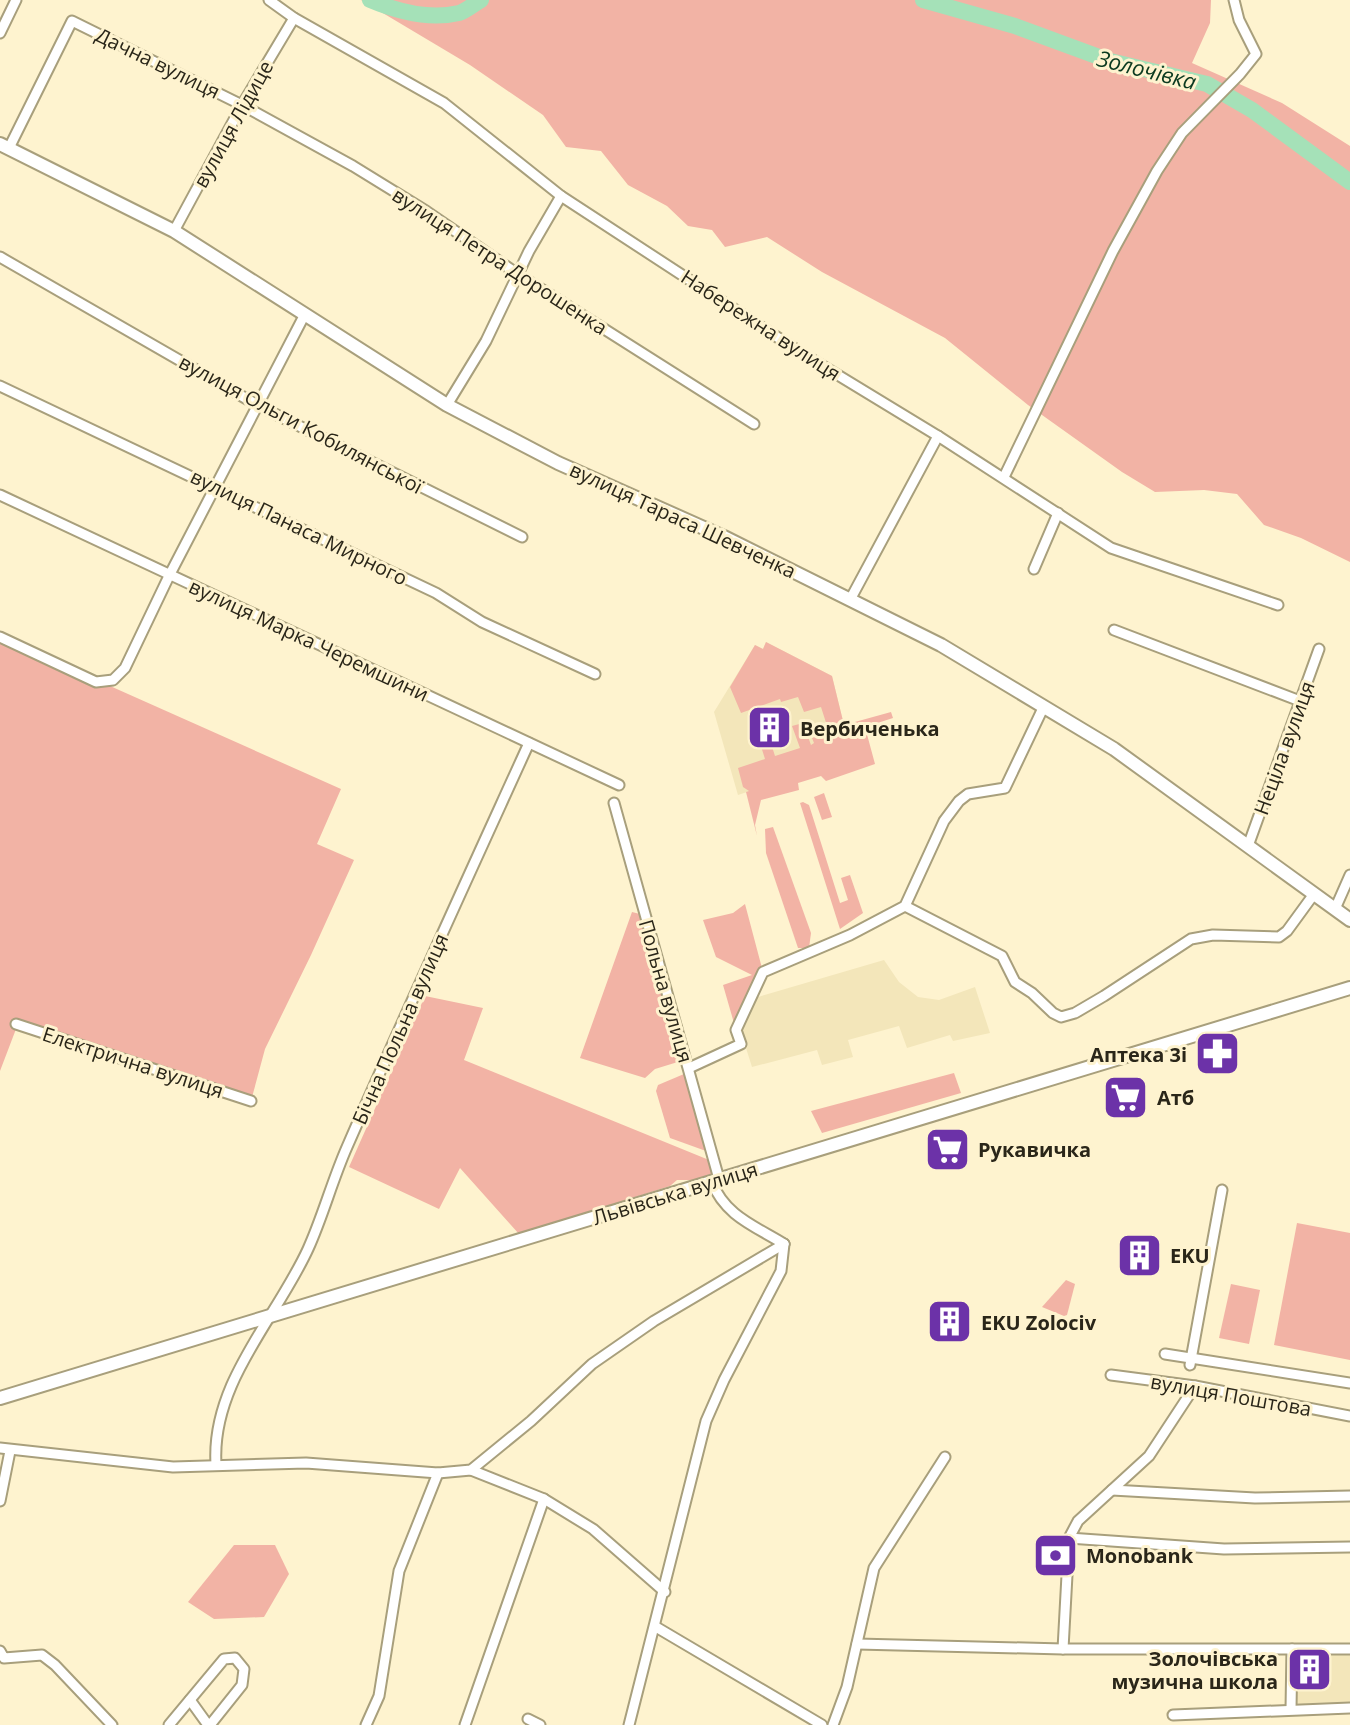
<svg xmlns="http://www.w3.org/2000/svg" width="1350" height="1725" font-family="'Open Sans',sans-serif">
  <rect width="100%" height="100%" fill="#fef3cf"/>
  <g fill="#f3e6ba">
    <path d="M766,642L832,676L844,725L753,790L738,795L714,712L755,645L763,649Z"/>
    <path d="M884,960L899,982L918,997L939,1000L975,987L990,1033L953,1041L950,1035L907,1048L899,1026L848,1040L853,1057L822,1065L817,1050L752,1067L740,1029L758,997Z"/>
    <rect x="1293" y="1654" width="57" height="51"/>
  </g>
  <g fill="#f2b3a5">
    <path d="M361,0H1211L1210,23L1192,63L1282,103L1350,146V562L1301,538L1264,525L1237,494L1204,490L1155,492L1122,472L1028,405L945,338L822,272L767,237L725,247L712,230L688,226L667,206L628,185L601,151L566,147L543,115L470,65Z"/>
    <path d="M0,637L341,789L317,844L354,860L311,955L265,1049L251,1101L16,1029L0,1071Z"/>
    <path d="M766,642L832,676L844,725L891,712L893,718L865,727L875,764L826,781L821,776L798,783L799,790L761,800L755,825L757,836L746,792L749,791L743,787L738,768L765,759L758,737L768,734L775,756L800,748L792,726L803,723L811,745L814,743L812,738L829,732L821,707L804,712L798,697L781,702L780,699L741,713L730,687L755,645L763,649Z"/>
    <path d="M824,793L832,817L822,820L814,797Z"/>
    <path d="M803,802L809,805L840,903L848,900L841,878L850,875L863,913L840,929L800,803Z"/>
    <path d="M773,827L811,933L809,948H798L766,853L765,829Z"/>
    <path d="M745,904L763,972L736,1030L723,985L752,975L716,957L703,920L733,913Z"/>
    <path d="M632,912L640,914L681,1061L655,1069L645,1078L580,1058Z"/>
    <path d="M425,996L483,1008L464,1060L709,1160L712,1174L693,1180H677L670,1186L519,1234L460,1168L439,1209L349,1167Z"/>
    <path d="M954,1073L961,1093L822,1133L811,1111Z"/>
    <path d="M684,1074L706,1151L670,1138L656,1091L658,1085Z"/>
    <path d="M1297,1223L1350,1233V1360L1274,1345Z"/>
    <path d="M1066,1280L1075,1284L1067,1315L1064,1316L1042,1307Z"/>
    <path d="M1231,1284L1260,1290L1249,1344L1219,1338Z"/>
    <path d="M234,1545H275L289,1574L264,1617L214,1619L188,1602Z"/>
  </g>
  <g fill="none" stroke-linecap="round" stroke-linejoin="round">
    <g stroke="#a5e1b8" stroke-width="16">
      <path d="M370,0C396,11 430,20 459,13C466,11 474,4 481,0"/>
      <path d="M923,0L1015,26L1110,61L1207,84L1252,110L1350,182"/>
    </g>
    <defs>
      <g id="street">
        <path d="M269,0L294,18L444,103L561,196L800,352L938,436L1111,548L1278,605"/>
        <path d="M0,33L16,0"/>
        <path d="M9,148L72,21L242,105L353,166L426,211L519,275L754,424"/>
        <path d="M174,231L242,105L294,18"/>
        <path d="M0,257L259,406L522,537"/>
        <path d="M0,386L436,593L482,622L595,674"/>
        <path d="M447,405L486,341L529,251L561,196"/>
        <path d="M1004,477L1113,251L1157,171L1182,133L1240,74L1256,54L1239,20L1234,0"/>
        <path d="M0,495L619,785"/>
        <path d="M1034,569L1058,513"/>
        <path d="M851,598L938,436"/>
        <path d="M1114,630L1300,701"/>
        <path d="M0,637L96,682L113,680L125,668L169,576L305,314"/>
        <path d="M614,803L719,1179"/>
        <path d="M1248,846L1319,649"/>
        <path d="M905,906L1002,956L1015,982L1032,993L1053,1013L1061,1017L1075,1013L1104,996L1191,939L1213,935L1279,937L1287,931L1314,894"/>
        <path d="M1335,909L1350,875"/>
        <path d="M16,1024L251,1101"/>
        <path d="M689,1068L741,1044L736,1030L763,972L850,935L905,906L944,821L959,801L968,794L1005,788L1044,706"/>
        <path d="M712,1182C725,1216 755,1226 784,1244"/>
        <path d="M1165,1354L1350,1383"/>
        <path d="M1190,1365L1222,1190"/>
        <path d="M1111,1375L1195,1386L1350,1416"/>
        <path d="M0,1448L173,1467L306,1463L438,1473L471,1470L531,1421L592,1364L654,1321L784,1244"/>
        <path d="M216,1464C211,1383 276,1319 308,1249C323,1216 332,1181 347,1147C406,1012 468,877 529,743"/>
        <path d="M471,1470L544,1499L593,1529L665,1592"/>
        <path d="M1112,1490L1255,1498L1350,1496"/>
        <path d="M0,1501L10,1451"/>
        <path d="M1069,1538L1224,1549L1350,1547"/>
        <path d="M656,1627L822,1725"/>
        <path d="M857,1644L1063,1649H1350"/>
        <path d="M1063,1649L1069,1538L1078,1521L1149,1456L1195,1386"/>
        <path d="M0,1651L4,1658L42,1655L55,1665L112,1725"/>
        <path d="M190,1700L208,1725"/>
        <path d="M1291,1709L1292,1649"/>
        <path d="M1173,1715L1350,1708"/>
        <path d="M528,1719L540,1725"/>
        <path d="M169,1725L224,1659L235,1658L244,1669L242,1685L210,1725"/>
        <path d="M366,1725L379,1696L399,1571L438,1473"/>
        <path d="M465,1725L544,1499"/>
        <path d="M629,1725L706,1421L724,1380L781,1271L784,1244"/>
        <path d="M833,1725L847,1687L874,1568L945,1457"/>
      </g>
      <g id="secondary">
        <path d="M0,144L174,231L447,405L558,463L724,537L941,645L1114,749L1350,920"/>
        <path d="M0,1398L1350,988"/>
      </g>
    </defs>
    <use href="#street" stroke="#a89f7c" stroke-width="13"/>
    <use href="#secondary" stroke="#a89f7c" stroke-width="16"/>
    <use href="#street" stroke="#fff" stroke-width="9"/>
    <use href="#secondary" stroke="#fff" stroke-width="12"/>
  </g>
  <defs>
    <symbol id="building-square" viewBox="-11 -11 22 22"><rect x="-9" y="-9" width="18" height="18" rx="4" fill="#6c32a8" stroke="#fef3cf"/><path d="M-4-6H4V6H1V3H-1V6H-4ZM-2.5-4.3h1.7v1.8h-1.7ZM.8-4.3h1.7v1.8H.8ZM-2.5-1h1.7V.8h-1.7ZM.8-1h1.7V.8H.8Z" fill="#fff"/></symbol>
    <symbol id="pharmacy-square" viewBox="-11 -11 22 22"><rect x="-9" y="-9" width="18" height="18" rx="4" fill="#6c32a8" stroke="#fef3cf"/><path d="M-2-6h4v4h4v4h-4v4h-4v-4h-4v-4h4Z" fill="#fff"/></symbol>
    <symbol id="supermarket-square" viewBox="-11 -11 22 22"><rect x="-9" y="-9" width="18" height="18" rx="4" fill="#6c32a8" stroke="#fef3cf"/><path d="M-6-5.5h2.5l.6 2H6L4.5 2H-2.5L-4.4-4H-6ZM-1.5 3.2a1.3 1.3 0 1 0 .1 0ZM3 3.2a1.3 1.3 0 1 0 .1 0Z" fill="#fff"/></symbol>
    <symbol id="bank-square" viewBox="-11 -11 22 22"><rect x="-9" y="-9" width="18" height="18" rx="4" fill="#6c32a8" stroke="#fef3cf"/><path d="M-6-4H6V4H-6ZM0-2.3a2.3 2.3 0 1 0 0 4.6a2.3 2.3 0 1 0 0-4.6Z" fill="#fff"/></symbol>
  </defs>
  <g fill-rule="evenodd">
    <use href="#building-square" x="744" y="702" width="51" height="51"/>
    <use href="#pharmacy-square" x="1192" y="1028" width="51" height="51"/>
    <use href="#supermarket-square" x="1100" y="1072" width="51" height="51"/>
    <use href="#supermarket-square" x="922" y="1124" width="51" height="51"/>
    <use href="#building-square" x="1114" y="1230" width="51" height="51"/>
    <use href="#building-square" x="924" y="1296" width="51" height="51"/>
    <use href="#bank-square" x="1030" y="1530" width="51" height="51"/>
    <use href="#building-square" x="1284" y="1644" width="51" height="51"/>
  </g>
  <g text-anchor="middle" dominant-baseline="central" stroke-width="6" stroke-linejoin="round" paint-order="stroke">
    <g font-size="20" fill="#2a2619" stroke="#fef3cf">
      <text transform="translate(158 63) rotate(26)">Дачна вулиця</text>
      <text transform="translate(233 124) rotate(-61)">вулиця Лідице</text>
      <text transform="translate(500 261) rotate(33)">вулиця Петра Дорошенка</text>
      <text transform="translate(761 325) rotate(33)">Набережна вулиця</text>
      <text transform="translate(301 424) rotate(28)">вулиця Ольги Кобилянської</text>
      <text transform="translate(683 520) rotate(25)">вулиця Тараса Шевченка</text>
      <text transform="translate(299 527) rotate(26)">вулиця Панаса Мирного</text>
      <text transform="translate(309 640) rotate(25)">вулиця Марка Черемшини</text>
      <text transform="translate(1284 748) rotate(-70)">Неціла вулиця</text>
      <text transform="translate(666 991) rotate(74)">Польна вулиця</text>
      <text transform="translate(400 1029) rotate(-66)">Бічна Польна вулиця</text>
      <text transform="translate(133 1062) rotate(18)">Електрична вулиця</text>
      <text transform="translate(675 1193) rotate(-17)">Львівська вулиця</text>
      <text transform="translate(1231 1395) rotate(10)">вулиця Поштова</text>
    </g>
    <g font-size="20" font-weight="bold" fill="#2a2619" stroke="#fef3cf" text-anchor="start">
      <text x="800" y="728">Вербиченька</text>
      <text x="1187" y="1054" text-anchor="end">Аптека 3і</text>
      <text x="1157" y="1097">Атб</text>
      <text x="978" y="1149">Рукавичка</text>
      <text x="1170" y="1255">EKU</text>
      <text x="981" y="1322">EKU Zolociv</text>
      <text x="1086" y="1555">Monobank</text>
      <text x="1278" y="1658" text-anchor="end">Золочівська<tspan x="1278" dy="23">музична школа</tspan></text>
    </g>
    <g font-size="22" font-style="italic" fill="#0b3a20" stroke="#fef3cf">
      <text transform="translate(1147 69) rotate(14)">Золочівка</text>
    </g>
  </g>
</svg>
